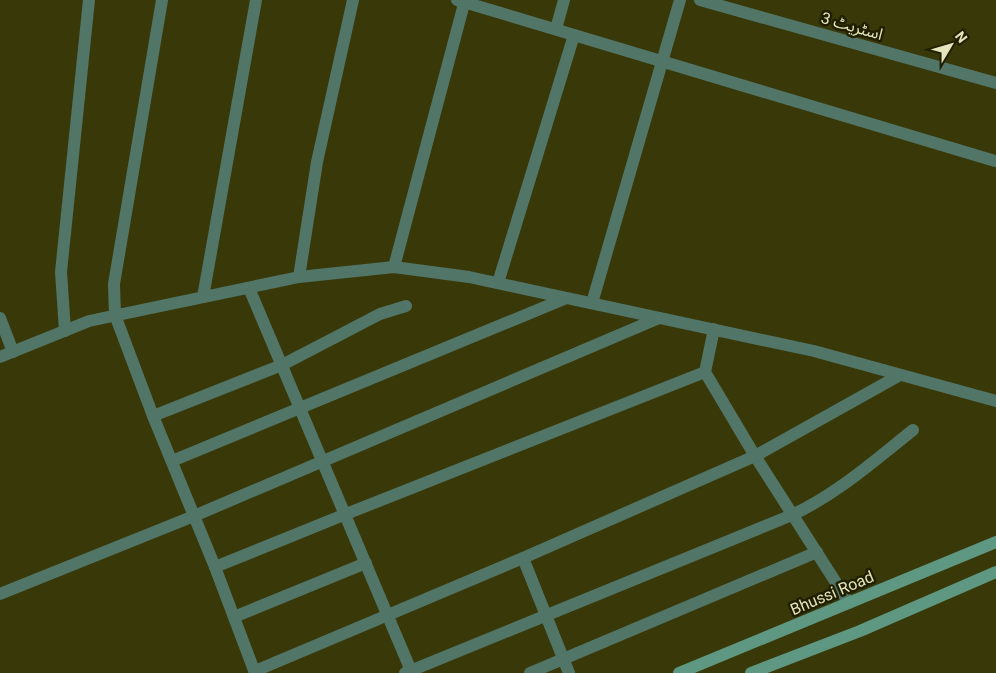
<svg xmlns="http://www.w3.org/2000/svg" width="996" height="673" font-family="Roboto,'Noto Sans Arabic',sans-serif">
  <rect width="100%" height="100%" fill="#393809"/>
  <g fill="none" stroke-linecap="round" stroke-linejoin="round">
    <g stroke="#517567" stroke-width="12">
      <path d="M162,0L114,284L115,315L153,416L215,567L255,673"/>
      <path d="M457,0L995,161"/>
      <path d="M700,0L996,83"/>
      <path d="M556,29L564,0"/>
      <path d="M394,267L465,0"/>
      <path d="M299,277L317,162L353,0"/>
      <path d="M498,283L574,35"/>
      <path d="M249,288L412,673"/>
      <path d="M203,297L256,0"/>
      <path d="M592,303L680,0"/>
      <path d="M0,318L13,352"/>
      <path d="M714,329L705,372L755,456L849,603"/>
      <path d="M65,331L61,272L89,0"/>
      <path d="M153,416L282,365L380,314L406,306"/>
      <path d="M172,461L564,299"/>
      <path d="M523,558L569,673"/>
      <path d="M215,567L346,514L705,372"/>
      <path d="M0,594L194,516L659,318"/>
      <path d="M234,617L366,563"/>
      <path d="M255,671L523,558L755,456L900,375"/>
      <path d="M405,673L792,515C837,494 874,461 913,430"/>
      <path d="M530,673L817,552"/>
    </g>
    <path stroke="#517567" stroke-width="12" d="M0,357L89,321L299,277L394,267L469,277L814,351L996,401"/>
    <g stroke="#5e9882" stroke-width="12">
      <path d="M679,673L996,542"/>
      <path d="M751,673L860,631L996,572"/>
    </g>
  </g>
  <g text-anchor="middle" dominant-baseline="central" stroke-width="5" stroke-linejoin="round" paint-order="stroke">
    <g font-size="16" fill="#e4e5bc" stroke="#201f00">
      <text transform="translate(852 26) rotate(16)">اسٹریٹ 3</text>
      <text transform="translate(832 593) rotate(-23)">Bhussi Road</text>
    </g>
  </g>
  <g transform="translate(951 45) rotate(52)" stroke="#201f00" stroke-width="4" paint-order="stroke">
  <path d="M0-4L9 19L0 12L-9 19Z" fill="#e4e5bc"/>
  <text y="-8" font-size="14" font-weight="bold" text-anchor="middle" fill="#e4e5bc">N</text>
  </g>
</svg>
